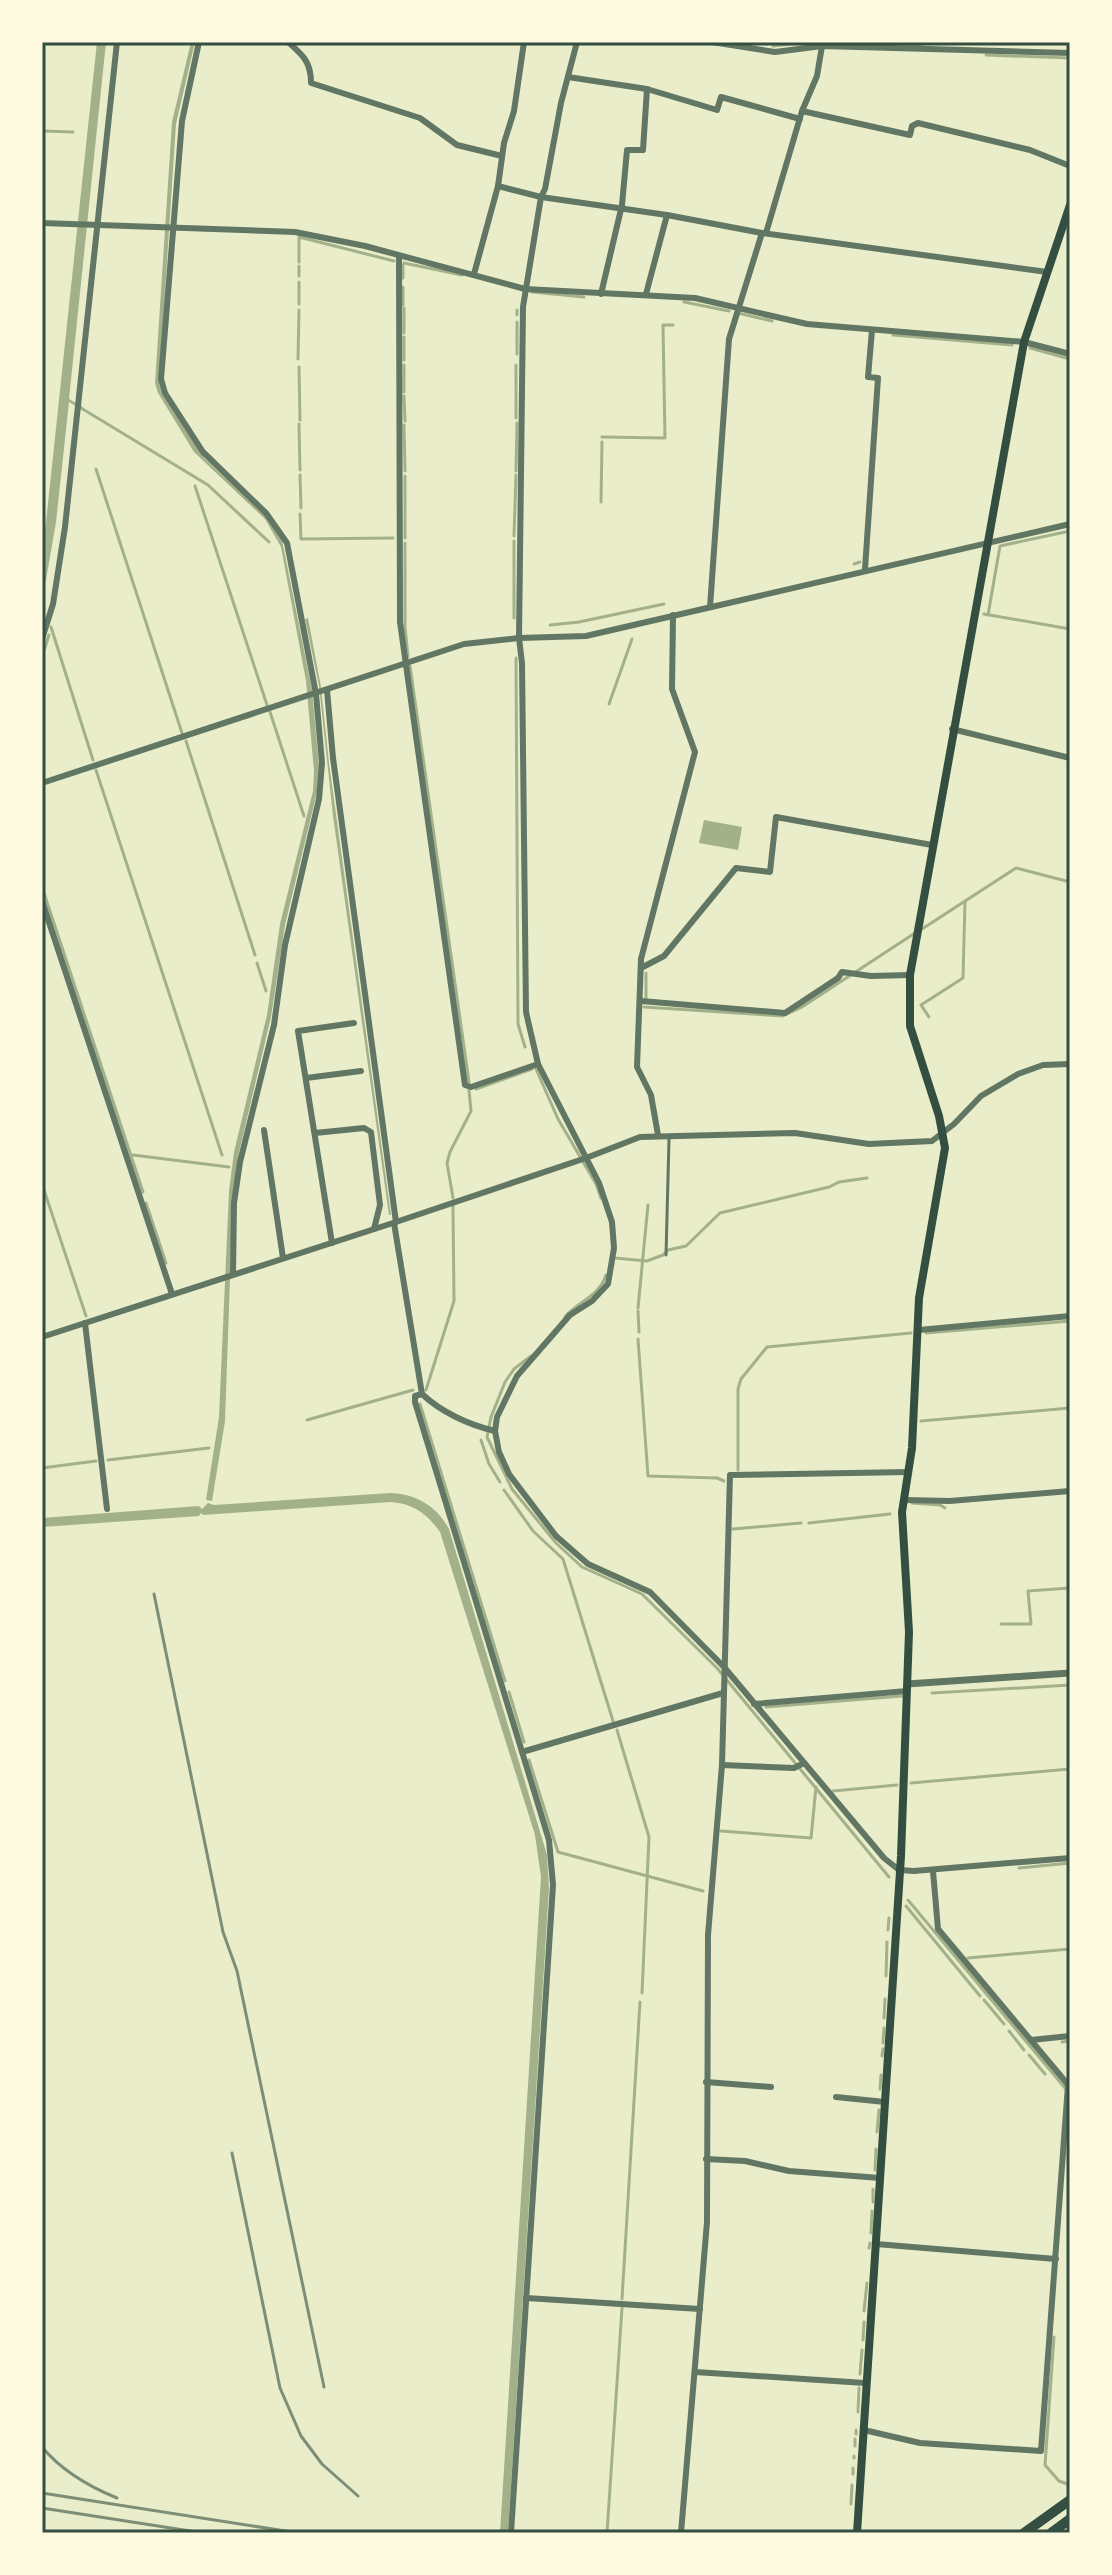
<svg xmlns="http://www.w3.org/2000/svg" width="1112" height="2575" font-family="Barlow,sans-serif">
  <rect width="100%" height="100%" fill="#e9edc9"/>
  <g fill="#a3b18a">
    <path d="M97,42H106L69,399L83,407L82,410L69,402L56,522L42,603V560Z"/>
    <path d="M191,42H195L176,124L159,383L162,393L204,458L267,517L282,540L312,690L319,766L317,792L285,925L271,1017L239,1152L233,1194L225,1421L212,1501L206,1500L219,1417L229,1191L234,1152L267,1015L280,924L313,791L314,771L306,681L281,547L265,519L194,452L158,393L155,383L172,122Z"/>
    <path d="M308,618L321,687L329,763L391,1215H389L333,816L319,686L305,619Z"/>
    <path d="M704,820L742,827L738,850L699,843Z"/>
    <path d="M390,1493C416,1494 437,1506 449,1529L547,1855L549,1889L508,2533H500L541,1877L535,1835L440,1532C427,1514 413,1503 390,1502L203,1515L201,1513L199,1516L42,1527V1518L199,1506L202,1509L208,1503L214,1505Z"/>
  </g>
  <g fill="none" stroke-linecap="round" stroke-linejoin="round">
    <g stroke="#a3b18a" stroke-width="3">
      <path d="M752,42L767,44"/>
      <path d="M855,42L922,45"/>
      <path d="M773,46L810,42"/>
      <path d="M986,55L1070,58"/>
      <path d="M42,131L73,132"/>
      <path d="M299,262V237L394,261"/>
      <path d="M404,263L462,275"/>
      <path d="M403,265V278"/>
      <path d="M299,276V266"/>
      <path d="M299,282V304"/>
      <path d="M403,287V305"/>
      <path d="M532,292L584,297"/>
      <path d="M684,302L729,311"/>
      <path d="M517,310V315"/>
      <path d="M738,313L772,321"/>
      <path d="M517,322V354"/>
      <path d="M404,333V308"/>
      <path d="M893,335L1012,345"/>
      <path d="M404,337V360"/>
      <path d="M1030,348L1070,359"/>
      <path d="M298,359L299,310"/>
      <path d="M404,365V392"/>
      <path d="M516,365V418"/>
      <path d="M299,367L300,420"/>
      <path d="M404,396L405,421"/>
      <path d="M81,408L208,485L269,542"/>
      <path d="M299,424L300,470"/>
      <path d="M404,425L405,471"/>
      <path d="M602,437L665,438L663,325H673"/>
      <path d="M96,469L182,733"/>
      <path d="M516,471L517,423"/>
      <path d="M300,475L301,508"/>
      <path d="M195,486L267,705"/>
      <path d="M601,502L602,442"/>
      <path d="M300,514L301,539L393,538"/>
      <path d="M514,536L516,475"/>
      <path d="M405,538V476"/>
      <path d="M405,543V627L408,657"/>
      <path d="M854,564L860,562"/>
      <path d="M984,614L1070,629"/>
      <path d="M988,615L1000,546L1070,531"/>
      <path d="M514,618V541"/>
      <path d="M550,625L579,622L664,604"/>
      <path d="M51,627L93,760"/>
      <path d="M42,657L49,635"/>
      <path d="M516,658L518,1024L525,1047"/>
      <path d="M410,666L469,1082"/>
      <path d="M609,704L632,639"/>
      <path d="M270,712L304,816"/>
      <path d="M186,741L255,955"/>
      <path d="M96,770L222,1155"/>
      <path d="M42,887L143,1192"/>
      <path d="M922,929L1016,868L1070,882"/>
      <path d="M257,963L266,991"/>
      <path d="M646,999V973"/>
      <path d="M644,1007L783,1016L802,1007L915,933"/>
      <path d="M929,1017L921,1005L963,978L965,902"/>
      <path d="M536,1069L558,1119L596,1184L601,1198"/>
      <path d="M476,1089L532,1069"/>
      <path d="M133,1155L229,1167"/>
      <path d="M42,1184L86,1316"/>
      <path d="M453,1198L447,1163L450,1152L471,1111L469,1090"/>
      <path d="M146,1203L166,1263"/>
      <path d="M615,1258L647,1261L663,1255L668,1250L686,1246L720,1213L829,1187L839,1182L867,1178"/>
      <path d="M638,1308L648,1205"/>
      <path d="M638,1311L639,1332"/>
      <path d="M565,1317C578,1301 599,1297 606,1275"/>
      <path d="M926,1333L1070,1321"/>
      <path d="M638,1339L648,1476L717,1478L724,1481"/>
      <path d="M531,1356L514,1369L505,1382L491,1417L487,1437L512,1489L556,1543L582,1567L642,1594L717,1668L889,1877"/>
      <path d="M426,1390L454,1301L453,1206"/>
      <path d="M420,1404L505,1681"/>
      <path d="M307,1420L413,1390"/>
      <path d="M921,1421L1070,1408"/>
      <path d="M481,1440L489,1464L500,1482"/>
      <path d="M108,1460L209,1448"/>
      <path d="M42,1468L96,1461"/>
      <path d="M738,1470V1389L741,1379L767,1347L911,1333"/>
      <path d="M504,1490L533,1531L563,1559L613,1721"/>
      <path d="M912,1503L940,1505L945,1508"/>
      <path d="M809,1523L890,1514"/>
      <path d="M733,1529L801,1523"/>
      <path d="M1001,1624H1031L1028,1591L1070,1588"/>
      <path d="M509,1692L524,1742"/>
      <path d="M932,1693L1070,1685"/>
      <path d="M766,1707L902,1696"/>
      <path d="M617,1730L649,1837L642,1993"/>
      <path d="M529,1760L558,1852L703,1891"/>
      <path d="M911,1783L1070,1769"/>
      <path d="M833,1791L897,1785"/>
      <path d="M721,1831L811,1838L816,1787"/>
      <path d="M1019,1868L1070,1863"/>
      <path d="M908,1900L1065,2088"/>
      <path d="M906,1906L980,1996"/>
      <path d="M888,1930L889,1918"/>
      <path d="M968,1958L1070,1949"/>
      <path d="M886,1976L887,1942"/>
      <path d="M984,2000L1004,2024"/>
      <path d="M884,2018L885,1999"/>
      <path d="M1009,2031L1024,2050"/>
      <path d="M1062,2042L1070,2041"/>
      <path d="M883,2043L884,2028"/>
      <path d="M1029,2055L1045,2074"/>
      <path d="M882,2056L883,2049"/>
      <path d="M880,2089L881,2075"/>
      <path d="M877,2132L879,2110"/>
      <path d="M875,2170L876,2149"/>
      <path d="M873,2202V2189"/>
      <path d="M871,2233L872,2211"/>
      <path d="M869,2248L870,2243"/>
      <path d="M622,2299L640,2002"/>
      <path d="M864,2311L867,2283"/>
      <path d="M1054,2337L1045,2465L1059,2481L1070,2485"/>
      <path d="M863,2340L864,2322"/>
      <path d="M860,2374L862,2350"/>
      <path d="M858,2412L859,2388"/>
      <path d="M856,2434V2430"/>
      <path d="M855,2446V2439"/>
      <path d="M854,2458V2456"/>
      <path d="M853,2474V2468"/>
      <path d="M851,2504L852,2485"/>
      <path d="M607,2533L622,2308"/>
    </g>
    <path stroke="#617663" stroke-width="3" d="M666,1255L669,1139"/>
    <g stroke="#617663" stroke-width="6">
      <path d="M199,42L182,121L161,379L165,393L203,452L266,513L287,543L316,694L322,763L319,799L285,945L274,1025L240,1162L234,1203L233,1274"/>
      <path d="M288,42C303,55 311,62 311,83L420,118L457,145L502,156"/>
      <path d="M524,42L514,111L504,143L498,186L541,197L667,215L762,233L1047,272"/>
      <path d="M577,42L561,103L545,189L541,197L523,307L519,638L522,663L526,1012L538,1064L599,1183L612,1222L614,1248L608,1284L592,1301L570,1315L517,1376L497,1417L495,1431L499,1452L509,1474L556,1536L588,1564L650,1592L724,1667L884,1858L899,1870L914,1871L1070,1858"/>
      <path d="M712,42L775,52L822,46L1070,53"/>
      <path d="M568,77L647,89L717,110L721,97L800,119"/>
      <path d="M802,111L910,135L912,126L918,123L1030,150L1070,166"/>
      <path d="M42,223L295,232L365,246L525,289L695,298L807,324L1024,342L1070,354"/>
      <path d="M766,233L802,111L817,76L822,46"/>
      <path d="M399,257L400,622L465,1085L471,1087L538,1064"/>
      <path d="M474,274L498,186"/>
      <path d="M601,294L622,205L627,150H643L647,89"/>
      <path d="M646,294L667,215"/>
      <path d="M865,569L878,378L868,377L872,330"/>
      <path d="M710,607L729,339L762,233"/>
      <path d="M42,639L53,604L65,527L117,42"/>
      <path d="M327,690L333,758L396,1222"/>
      <path d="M952,729L1070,758"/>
      <path d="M42,783L464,644L519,638L586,636L1070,524"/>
      <path d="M42,901L172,1294"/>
      <path d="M641,968L664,956L736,868L770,872L776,817L932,845"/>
      <path d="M641,1001L785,1013L838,978L842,972L871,976L910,975"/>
      <path d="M306,1078L361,1071"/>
      <path d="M264,1130L283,1258"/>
      <path d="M315,1133L364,1128L371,1132L380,1205L374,1229"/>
      <path d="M658,1135L651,1095L637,1067L641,959L695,752L672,689L673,615"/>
      <path d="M394,1223L422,1394C441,1412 469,1425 495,1431"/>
      <path d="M332,1243L298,1031L354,1023"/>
      <path d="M85,1323L107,1509"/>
      <path d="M919,1330L1070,1316"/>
      <path d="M42,1337L396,1222L586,1158L640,1137L795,1133L869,1144L932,1141L954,1124L981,1096L1018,1074L1043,1065L1070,1064"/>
      <path d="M422,1394L415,1396V1402L549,1840L553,1885L511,2533"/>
      <path d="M905,1500L950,1501L1070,1491"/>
      <path d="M754,1704L907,1691"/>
      <path d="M522,1752L723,1693"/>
      <path d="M722,1765L794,1768L804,1763"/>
      <path d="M933,1871L938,1929L1070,2087"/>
      <path d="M1031,2040L1070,2036"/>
      <path d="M706,2082L771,2087"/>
      <path d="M836,2097L885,2102"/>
      <path d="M706,2159L745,2161L789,2171L880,2178"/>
      <path d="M876,2244L1056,2259"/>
      <path d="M526,2298L700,2309"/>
      <path d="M695,2372L865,2383"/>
      <path d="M864,2430L920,2443L1041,2451L1068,2085"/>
      <path d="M681,2533L707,2222L708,1935L722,1765L730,1475L909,1472"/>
    </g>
    <path stroke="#617663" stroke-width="7" d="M907,1684L1070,1673"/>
    <path stroke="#344e41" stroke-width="8" d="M857,2533L901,1856L909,1632L902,1512L912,1448L919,1298L945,1148L939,1116L910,1026V975L1024,342L1070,205"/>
    <g stroke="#344e41" stroke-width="10">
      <path d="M1024,2533L1070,2500"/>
      <path d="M1051,2533L1070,2519"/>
    </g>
    <g stroke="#7c8e77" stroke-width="3">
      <path d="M154,1594L223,1932L237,1971L324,2387"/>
      <path d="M232,2153L280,2388L301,2436L322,2464L358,2496"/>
      <path d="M42,2447C61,2470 90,2487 117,2498"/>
      <path d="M42,2493L298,2533"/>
      <path d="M42,2508L203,2533"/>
    </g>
  </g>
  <rect width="1112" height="2575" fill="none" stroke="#fefae0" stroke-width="88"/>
  <rect x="44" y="44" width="1024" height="2487" fill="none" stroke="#344e41" stroke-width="3"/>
</svg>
